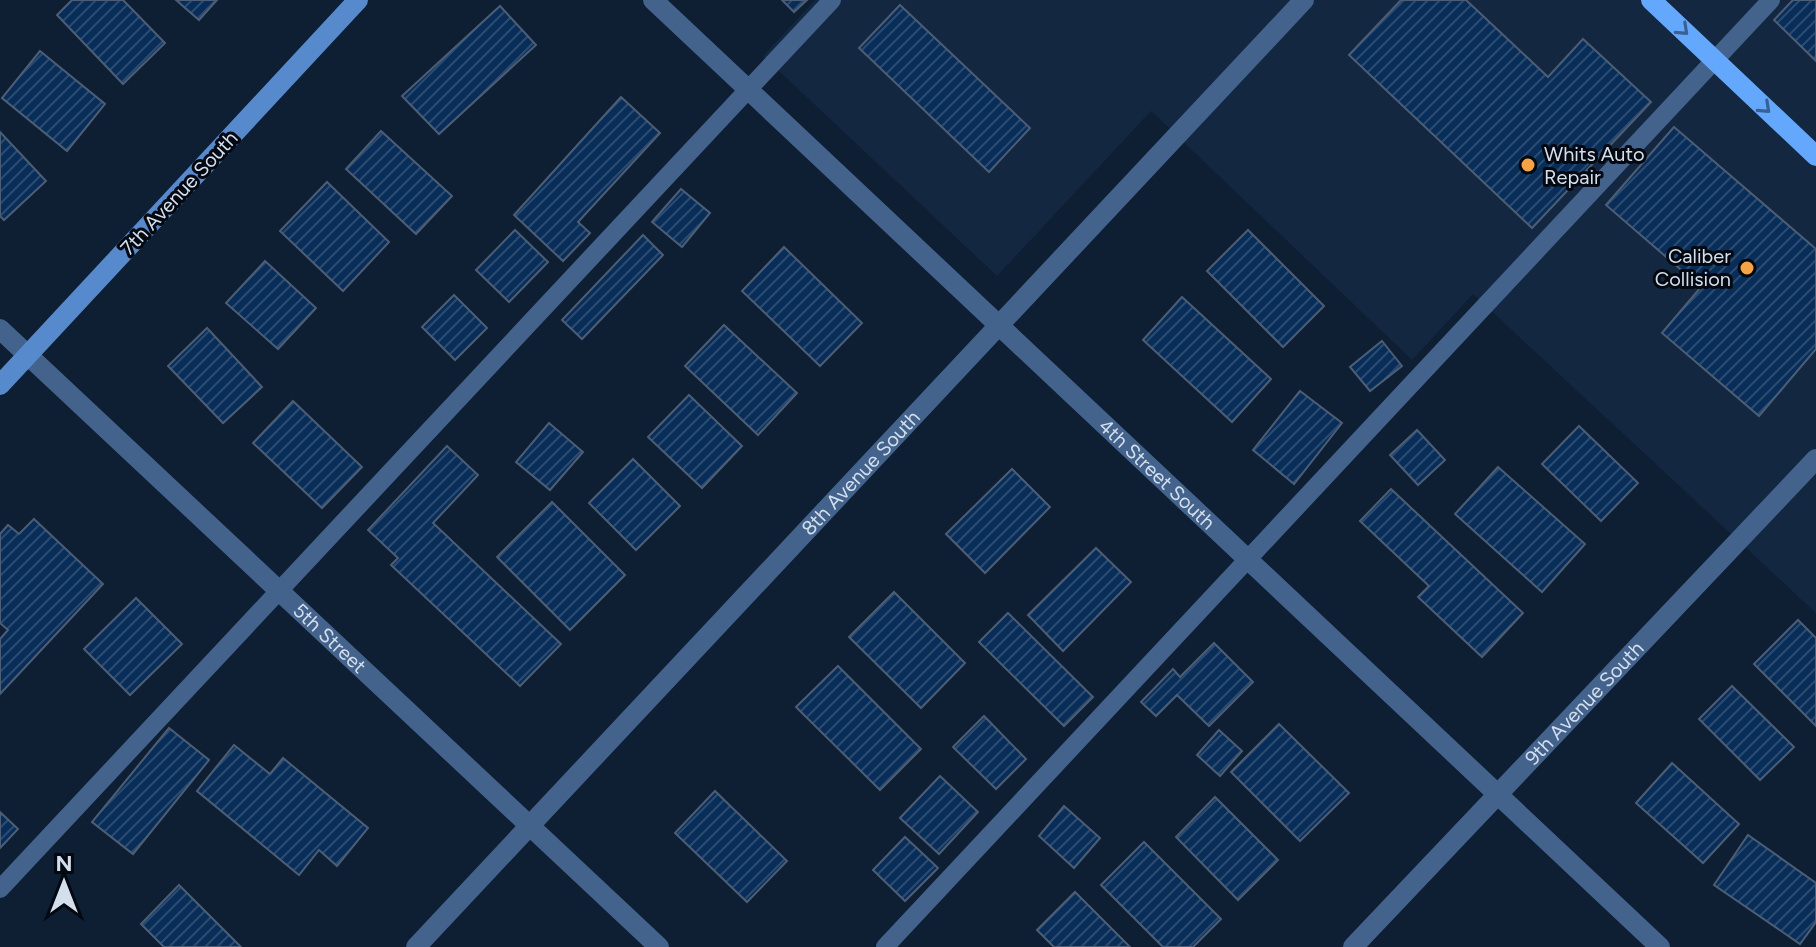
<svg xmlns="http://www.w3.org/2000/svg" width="1816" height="947" font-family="Figtree,sans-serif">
  <defs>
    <pattern id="building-hatch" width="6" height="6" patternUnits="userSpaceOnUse" patternTransform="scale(2)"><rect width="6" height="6" fill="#082d58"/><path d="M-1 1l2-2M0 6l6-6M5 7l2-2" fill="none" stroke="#2b4b70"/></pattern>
  </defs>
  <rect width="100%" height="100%" fill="#0e1e33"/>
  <path fill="#132741" d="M815,0H1816V613L1473,294L1412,360L1151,111L997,276L763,56Z"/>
  <g fill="url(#building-hatch)" stroke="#4c5e76" stroke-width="2">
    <path d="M72,0H123L165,43L123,84L57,15Z"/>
    <path d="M176,0H217L199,20Z"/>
    <path d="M782,0H807L794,12Z"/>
    <path d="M1401,0H1466L1548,77L1583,39L1651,102L1532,228L1349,55Z"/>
    <path d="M1793,0H1816V61L1774,20Z"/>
    <path d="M900,5L1030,128L989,172L859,48Z"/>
    <path d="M500,6L536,45L439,134L402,96Z"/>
    <path d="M40,51L105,104L67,151L2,98Z"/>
    <path d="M621,97L660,133L578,222L590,233L563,261L514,215Z"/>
    <path d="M1674,127L1816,249V349L1759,416L1662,333L1701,287L1606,205Z"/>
    <path d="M381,131L452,196L416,234L346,169Z"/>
    <path d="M0,132L46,181L4,220L0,216Z"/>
    <path d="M327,182L389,242L343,291L280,231Z"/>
    <path d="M681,189L710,213L682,247L652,222Z"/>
    <path d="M515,230L548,262L509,302L476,270Z"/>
    <path d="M1248,230L1324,306L1283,347L1207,271Z"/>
    <path d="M643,235L663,255L582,339L562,320Z"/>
    <path d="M784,247L862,323L820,366L742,291Z"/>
    <path d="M265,261L316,308L278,349L226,303Z"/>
    <path d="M454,295L487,328L455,360L422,327Z"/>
    <path d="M1182,297L1271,379L1232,422L1143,340Z"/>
    <path d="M724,325L797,393L758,435L685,366Z"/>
    <path d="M207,328L262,387L223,423L168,366Z"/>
    <path d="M1382,341L1402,366L1370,391L1350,367Z"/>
    <path d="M1300,391L1342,423L1294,484L1253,450Z"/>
    <path d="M689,395L742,446L702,488L648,437Z"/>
    <path d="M293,401L362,467L322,508L253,443Z"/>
    <path d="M549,423L583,452L550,490L516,462Z"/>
    <path d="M1579,426L1638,483L1601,521L1542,464Z"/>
    <path d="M1417,430L1445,460L1418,485L1390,455Z"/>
    <path d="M447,446L478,475L433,523L561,644L520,686L391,565L398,558L368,530Z"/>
    <path d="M633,459L680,506L636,550L589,503Z"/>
    <path d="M1498,467L1585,544L1542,592L1455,514Z"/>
    <path d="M1012,469L1050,507L985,573L946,534Z"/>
    <path d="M1391,489L1523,613L1482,657L1418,597L1429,586L1360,521Z"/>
    <path d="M552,502L625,575L570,630L497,557Z"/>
    <path d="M34,519L103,584L0,694V639L8,630L0,623V534L8,525L19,534Z"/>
    <path d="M1096,548L1131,582L1063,651L1028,615Z"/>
    <path d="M894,592L965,663L921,708L849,637Z"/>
    <path d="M136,598L182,644L130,695L84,649Z"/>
    <path d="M1008,613L1093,697L1064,726L979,642Z"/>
    <path d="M1798,620L1816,638V726L1754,664Z"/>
    <path d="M1214,643L1253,682L1209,726L1177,695L1156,716L1141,702L1173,669L1180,677Z"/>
    <path d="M838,666L921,749L880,790L796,707Z"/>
    <path d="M1732,686L1794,747L1760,780L1699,719Z"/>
    <path d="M984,716L1026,759L996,789L953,747Z"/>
    <path d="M1279,724L1349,793L1300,841L1231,772Z"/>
    <path d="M169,728L209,760L133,854L92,822Z"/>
    <path d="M1219,730L1242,751L1220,776L1197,755Z"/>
    <path d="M234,745L270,774L283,758L368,828L337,866L319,850L299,875L197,791Z"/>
    <path d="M1672,763L1739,824L1703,863L1636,803Z"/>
    <path d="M940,776L978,812L939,854L900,818Z"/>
    <path d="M715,791L787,861L747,902L675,833Z"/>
    <path d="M1215,797L1278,860L1238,900L1176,837Z"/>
    <path d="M1064,806L1100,838L1074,868L1039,836Z"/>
    <path d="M0,812L18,829L0,848Z"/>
    <path d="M1748,835L1816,883V922L1800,944L1714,885Z"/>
    <path d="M905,837L938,868L905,901L873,870Z"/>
    <path d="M1144,842L1221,919L1193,947H1163L1101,885Z"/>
    <path d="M179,885L241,947H164L141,924Z"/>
    <path d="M1075,892L1130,947H1054L1037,930Z"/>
  </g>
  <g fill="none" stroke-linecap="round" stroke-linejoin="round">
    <g stroke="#43638c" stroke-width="18">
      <path d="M0,889L832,0"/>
      <path d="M885,947L1771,0"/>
    </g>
    <g stroke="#43638c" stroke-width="20">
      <path id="s1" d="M653,0L1660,947"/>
      <path id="s2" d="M0,329L659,947"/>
      <path id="s3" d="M416,947L1304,0"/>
      <path id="s4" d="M1353,947L1816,459"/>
    </g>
    <path stroke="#568acc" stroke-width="20" d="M0,385L358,0"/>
    <path stroke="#64a8fe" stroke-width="20" d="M1651,0L1816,156"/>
  </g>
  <defs><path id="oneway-chevron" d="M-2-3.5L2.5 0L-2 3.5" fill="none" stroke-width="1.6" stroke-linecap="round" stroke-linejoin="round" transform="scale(2)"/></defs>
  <g stroke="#386093">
    <use href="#oneway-chevron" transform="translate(1683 30) rotate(43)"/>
    <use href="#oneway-chevron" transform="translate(1765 108) rotate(43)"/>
  </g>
  <g fill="#f6a247" stroke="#030811" stroke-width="3">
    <circle cx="1528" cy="165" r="8"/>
    <circle cx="1747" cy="268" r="8"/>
  </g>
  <g text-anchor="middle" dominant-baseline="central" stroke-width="6" stroke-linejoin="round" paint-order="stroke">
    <g font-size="20" fill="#d4dfed" stroke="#030811" text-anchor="start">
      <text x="1544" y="154">Whits Auto<tspan x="1544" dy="23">Repair</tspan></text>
      <text x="1731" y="256" text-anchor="end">Caliber<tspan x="1731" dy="23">Collision</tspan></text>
    </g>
    <g font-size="20" fill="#d4dfed" stroke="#030811">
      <text transform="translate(179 193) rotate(-47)">7th Avenue South</text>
      <text stroke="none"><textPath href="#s1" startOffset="692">4th Street South</textPath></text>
      <text stroke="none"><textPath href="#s3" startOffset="650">8th Avenue South</textPath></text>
      <text stroke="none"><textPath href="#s2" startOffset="452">5th Street</textPath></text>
      <text stroke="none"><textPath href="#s4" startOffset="336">9th Avenue South</textPath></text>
    </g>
  </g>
  <g transform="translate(64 883)" stroke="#030811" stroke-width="6" paint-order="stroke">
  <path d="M0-6L14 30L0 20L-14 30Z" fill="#d4dfed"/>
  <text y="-12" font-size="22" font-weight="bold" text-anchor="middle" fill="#d4dfed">N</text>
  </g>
</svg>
